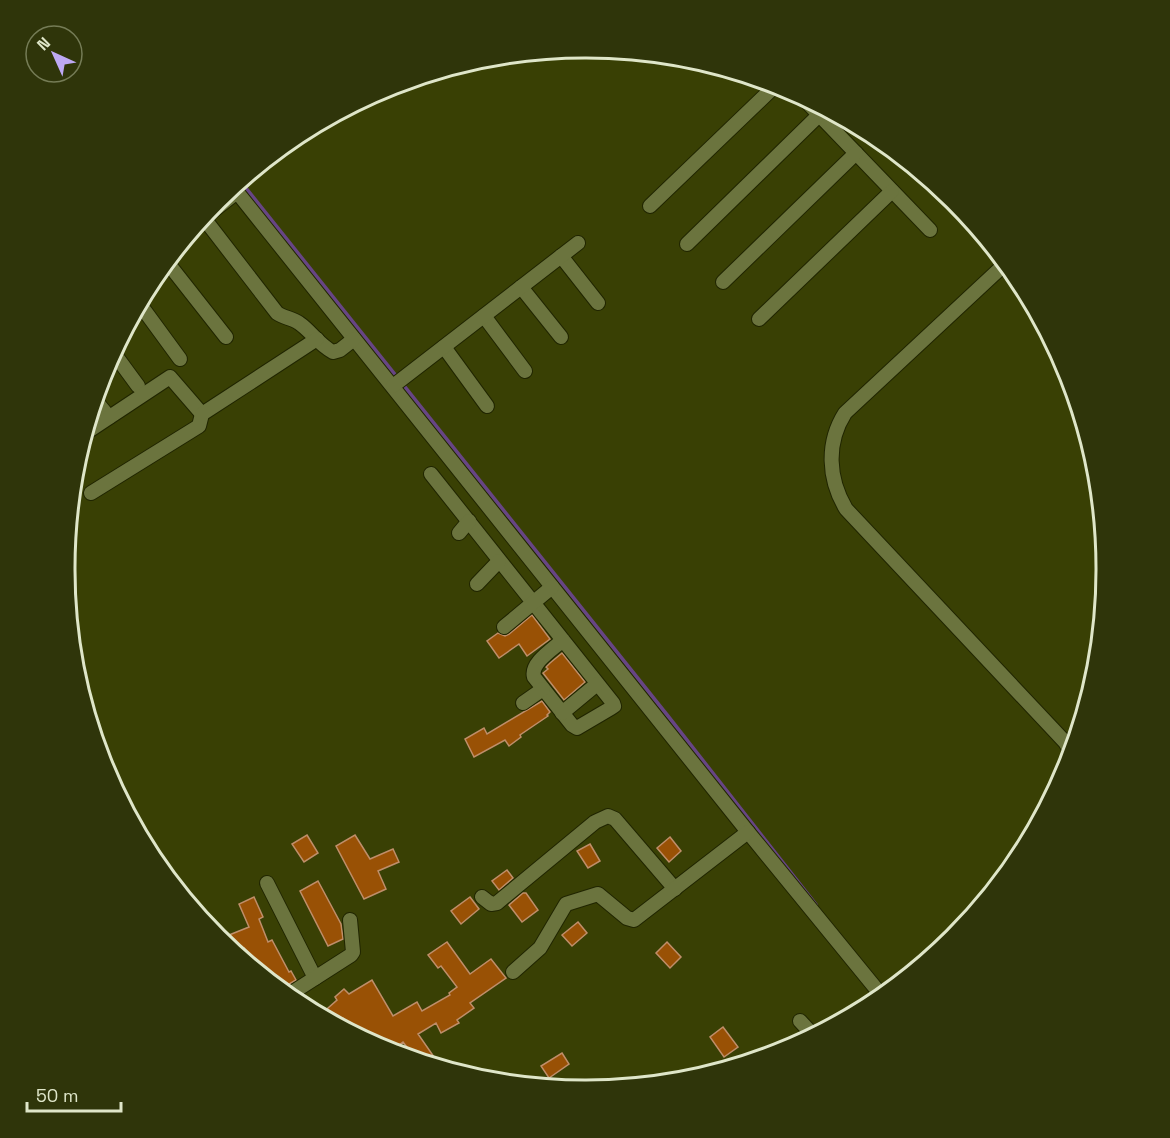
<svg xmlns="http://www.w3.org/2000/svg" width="1170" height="1138" font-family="'Space Grotesk',sans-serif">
  <rect width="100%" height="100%" fill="#394004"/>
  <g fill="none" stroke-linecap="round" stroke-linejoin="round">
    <path stroke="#674584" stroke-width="4" d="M240,181L667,715L816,905"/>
  </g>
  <g fill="#995105" stroke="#bf8e6a" stroke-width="1.5">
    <path d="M532,615L550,639L527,656L519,644L499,658L487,641L498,633L505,636L509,634Z"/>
    <path d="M562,653L585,682L564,700L543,673L548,669L546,667L550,663Z"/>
    <path d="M542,701L550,712L547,715L548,716L520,735L521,737L509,746L505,740L474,757L465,739L484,728L487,734Z"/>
    <path d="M307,835L318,853L304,862L292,844Z"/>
    <path d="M355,835L370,859L393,849L399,862L378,871L386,889L364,899L336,846Z"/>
    <path d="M670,837L681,851L669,862L657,848Z"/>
    <path d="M590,844L600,861L588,868L577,851Z"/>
    <path d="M507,870L513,878L499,890L492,881Z"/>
    <path d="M318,881L341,924L343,939L328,946L300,891Z"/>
    <path d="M523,893H526L538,910L522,922L509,905Z"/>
    <path d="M254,897L263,917L259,919L268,942L272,940L289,972L291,971L296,980L286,986L285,983L277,987L246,961L248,954L244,948L236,946L231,949L219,939L249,927L239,904Z"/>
    <path d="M470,897L479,909L461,924L451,911Z"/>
    <path d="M578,922L587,933L572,946L562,935Z"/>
    <path d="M447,942L470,974L491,959L506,978L470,1003L474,1008L457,1020L459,1023L441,1033L436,1023L418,1034L441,1067L417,1060L403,1042L390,1052L385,1050L354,1033L343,1018L336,1024L320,1015L337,1000L335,997L344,989L349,994L372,980L393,1016L417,1002L422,1011L450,995L449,993L457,987L441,966L438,968L428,955Z"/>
    <path d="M667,942L681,957L670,968L656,953Z"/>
    <path d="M723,1027L738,1047L724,1057L710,1037Z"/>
    <path d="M562,1053L569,1064L549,1078L541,1066Z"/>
  </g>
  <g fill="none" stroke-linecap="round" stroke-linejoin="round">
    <defs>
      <g id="minor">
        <path d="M802,97L930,230"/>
        <path d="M233,187L748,832L882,996"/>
        <path d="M650,206L776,85"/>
        <path d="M203,217L277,313C284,318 292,318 299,323C311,331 319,345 333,352L340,350L354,339"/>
        <path d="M200,221L237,192"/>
        <path d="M687,244L819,115"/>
        <path d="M561,256L598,303"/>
        <path d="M167,262L226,337"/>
        <path d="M1005,264L845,413C826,443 828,479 846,509L1065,742L1071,752"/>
        <path d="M723,282L856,153"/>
        <path d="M521,287L561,337"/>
        <path d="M139,303L180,359"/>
        <path d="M484,316L525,371"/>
        <path d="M759,319L892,191"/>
        <path d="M444,347L487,406"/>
        <path d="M113,352L138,386"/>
        <path d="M393,386L578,243"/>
        <path d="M95,400L109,417"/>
        <path d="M84,434L170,377L202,414"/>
        <path d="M431,474L613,703L614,706L611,708L577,728L572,725L534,677C530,663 553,649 563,640"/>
        <path d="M91,493L199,426L202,414L317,339"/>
        <path d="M459,533L469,521"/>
        <path d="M477,584L499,561"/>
        <path d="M504,627L552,587"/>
        <path d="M523,703L543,689"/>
        <path d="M562,713L597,684"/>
        <path d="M267,883L315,978"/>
        <path d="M482,897L491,904L497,903L595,822L608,816L615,819L675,889"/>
        <path d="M238,955L239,956"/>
        <path d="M513,972L540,948L566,904L598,894L627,918L634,920L748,832"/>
        <path d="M287,996L351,955L353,952L350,920"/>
        <path d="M800,1021L813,1035"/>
        <path d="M770,1054V1055"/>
      </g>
    </defs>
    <use href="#minor" stroke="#202500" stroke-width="16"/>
    <use href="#minor" stroke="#6b743e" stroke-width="14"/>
  </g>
  <path d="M0 0H1170V1138H0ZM585 58H586A510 510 0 0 1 1096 568V570A510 510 0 0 1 586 1080H585A510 510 0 0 1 75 570V568A510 510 0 0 1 585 58Z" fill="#2f350a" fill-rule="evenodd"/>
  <path fill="none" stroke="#dfe6c9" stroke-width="3" d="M585 58H586A510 510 0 0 1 1096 568V570A510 510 0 0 1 586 1080H585A510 510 0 0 1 75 570V568A510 510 0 0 1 585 58Z"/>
  <g transform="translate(54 54) rotate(315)"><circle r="28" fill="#2f350a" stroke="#757c56" stroke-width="1.5"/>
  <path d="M0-4.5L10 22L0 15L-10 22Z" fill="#bea9f4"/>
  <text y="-9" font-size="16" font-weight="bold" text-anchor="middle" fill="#dfe6c9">N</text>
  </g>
  <path d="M27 1102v9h94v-9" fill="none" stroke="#dfe6c9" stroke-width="3"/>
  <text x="36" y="1102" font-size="18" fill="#dfe6c9" stroke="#2f350a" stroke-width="4.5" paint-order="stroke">50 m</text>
</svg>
